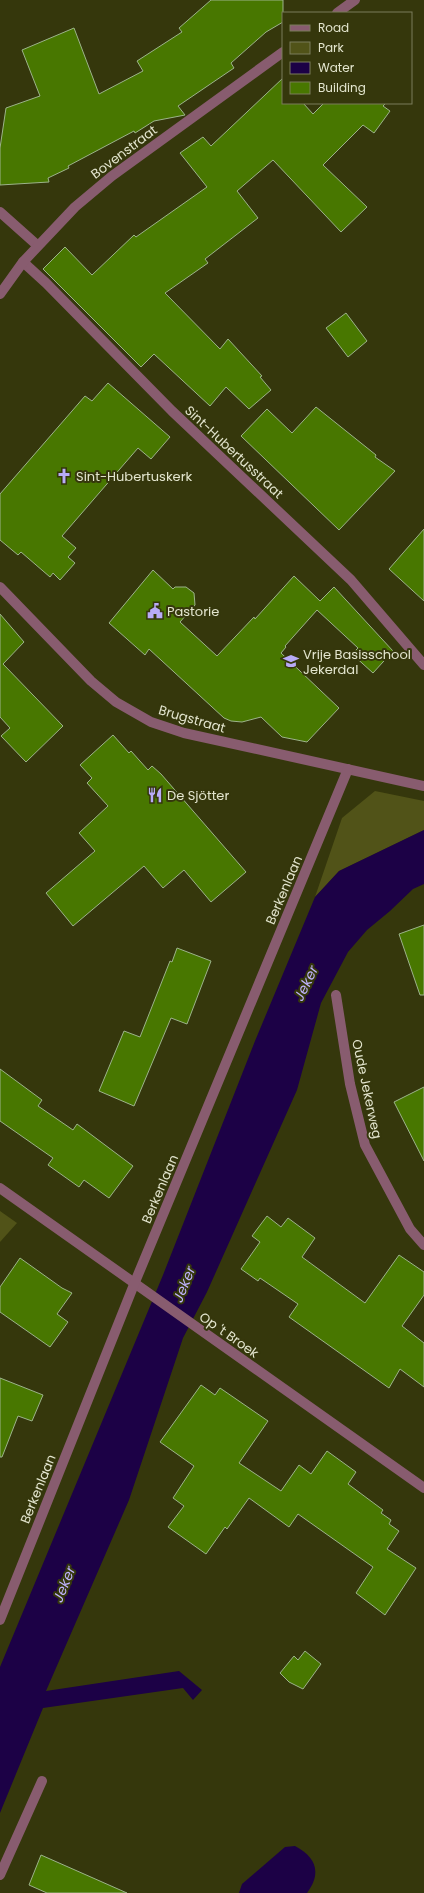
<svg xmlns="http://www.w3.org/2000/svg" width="424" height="1893" font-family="Poppins,sans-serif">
  <rect width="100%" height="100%" fill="#35370c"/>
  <g fill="#515318">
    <path d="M375,791L424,801V830L339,871L315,897L342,818Z"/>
    <path d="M0,1211L17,1223L0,1242Z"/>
  </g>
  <g fill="#1c0146">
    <path d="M424,830V884L413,889L390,911L367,930L348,952L321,1003L297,1090L207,1292L183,1338L129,1500L46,1691L179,1671L202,1690L193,1700L183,1688L43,1708L0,1813V1667L163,1275L255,1041L315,897L339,871Z"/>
    <path d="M295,1846C316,1857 322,1873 307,1893H239L242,1884L285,1847Z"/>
  </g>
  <g fill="#487700" stroke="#9cb38a">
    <path d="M211,0H283V22L266,32L231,63L234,68L178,106L185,115L154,121L135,133L134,131L68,166L69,168L48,178L49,182L0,185V148L6,108L40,96L22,50L74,28L99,94L143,71L137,61L182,32L179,28Z"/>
    <path d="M283,78V103H303L313,114L324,103H386L383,106L390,111L374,133L363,125L323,165L367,207L341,232L273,160L237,191L258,218L205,259L208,263L165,293L220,349L228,339L262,376L260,377L271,390L249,409L226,387L210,406L154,354L141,367L43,269L65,247L92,275L134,235L136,237L207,187L180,153L203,137L211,146Z"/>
    <path d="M346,313L367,341L348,357L326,328Z"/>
    <path d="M108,383L170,437L151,459L138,448L62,536L76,548L68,557L75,563L60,580L53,573L50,577L21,552L18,555L0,540V494L85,396L92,401Z"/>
    <path d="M316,407L376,455L375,457L395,471L339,530L241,436L267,409L292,433Z"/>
    <path d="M424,529V601L389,569Z"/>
    <path d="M153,570L173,589L175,587H186L194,593L195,605L180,622L217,656L254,617L255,619L294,576L320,601L334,587L393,651L373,673L352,654L358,648L317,610L285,646L286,647L281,653L339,708L307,742L282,737L261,717L242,722L231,721L224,718L149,649L145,655L109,623Z"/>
    <path d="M0,614L24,642L3,664L63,726L26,762L1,736L10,728L0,717Z"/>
    <path d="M113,735L129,753L131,751L148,770L152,766L161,774L246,872L211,902L184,870L163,888L144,866L73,926L46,893L95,851L79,833L108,806L87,783L92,778L80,765Z"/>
    <path d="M424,925V995H420L399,934Z"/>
    <path d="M177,948L211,961L187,1024L171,1018L134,1106L99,1091L124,1031L140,1037L170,961L172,962Z"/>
    <path d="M0,1069L42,1100L38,1106L73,1130L77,1124L133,1166L109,1198L84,1180L79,1187L48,1165L53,1158L0,1121Z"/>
    <path d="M424,1087V1161L394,1102Z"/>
    <path d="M267,1216L281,1227L288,1218L315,1238L302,1257L365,1303L399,1255L424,1272V1295L402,1326L424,1343V1387L400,1369L389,1388L289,1317L298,1304L260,1278L258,1281L241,1269L260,1242L252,1236Z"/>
    <path d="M20,1258L62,1288L72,1293L57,1314L68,1322L50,1347L0,1312V1287Z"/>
    <path d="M0,1378L43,1395L32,1421L18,1416L2,1457H0Z"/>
    <path d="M201,1385L215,1395L220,1388L268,1421L239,1463L281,1491L299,1465L311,1474L327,1451L356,1472L348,1484L383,1510L381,1513L391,1520L389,1524L399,1531L387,1549L416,1568L385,1615L356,1593L373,1567L298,1514L289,1527L249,1498L227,1529L225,1527L206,1554L168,1527L184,1506L173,1498L194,1466L160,1442Z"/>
    <path d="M305,1651L321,1664L303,1689L289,1682L280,1673L294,1656L298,1660Z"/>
    <path d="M41,1855L127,1893H47L29,1885Z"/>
  </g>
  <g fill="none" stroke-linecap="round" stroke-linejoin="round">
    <g stroke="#885c6f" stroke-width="10">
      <path d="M337,13L355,0"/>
      <path d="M0,212L37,245"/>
      <path d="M23,262L46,283L172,411L351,580L424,665"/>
      <path d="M0,294L23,262L75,207L112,176L283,52"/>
      <path d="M0,587L91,681L116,702L151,722L184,733L424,786"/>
      <path d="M336,995L350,1084L365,1145L410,1229L424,1245"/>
      <path d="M0,1188L424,1488"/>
      <path d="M0,1620L135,1282L348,769"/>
      <path d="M0,1875L42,1781"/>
    </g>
  </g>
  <defs>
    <symbol id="church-bare" viewBox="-9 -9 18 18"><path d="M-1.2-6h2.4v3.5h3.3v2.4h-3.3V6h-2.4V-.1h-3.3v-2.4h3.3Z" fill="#b8abf7" stroke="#35370c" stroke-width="2.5" paint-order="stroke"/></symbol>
    <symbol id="civic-bare" viewBox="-9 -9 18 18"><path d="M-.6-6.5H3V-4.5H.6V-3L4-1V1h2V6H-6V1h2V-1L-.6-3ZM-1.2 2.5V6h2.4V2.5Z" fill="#b8abf7" stroke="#35370c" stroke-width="2.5" paint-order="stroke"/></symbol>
    <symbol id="school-bare" viewBox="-9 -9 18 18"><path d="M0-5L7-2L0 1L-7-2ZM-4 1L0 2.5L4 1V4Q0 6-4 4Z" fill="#b8abf7" stroke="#35370c" stroke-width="2.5" paint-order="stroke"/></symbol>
    <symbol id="restaurant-bare" viewBox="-9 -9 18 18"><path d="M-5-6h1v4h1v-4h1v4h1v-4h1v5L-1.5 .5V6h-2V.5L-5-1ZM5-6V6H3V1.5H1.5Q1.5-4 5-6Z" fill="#b8abf7" stroke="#35370c" stroke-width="2.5" paint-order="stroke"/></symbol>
  </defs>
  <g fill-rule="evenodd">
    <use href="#church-bare" x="53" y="465" width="22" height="22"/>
    <use href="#civic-bare" x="144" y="600" width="22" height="22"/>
    <use href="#school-bare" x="280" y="650" width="22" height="22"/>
    <use href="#restaurant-bare" x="144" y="784" width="22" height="22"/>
  </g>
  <g text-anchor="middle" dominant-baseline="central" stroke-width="4" stroke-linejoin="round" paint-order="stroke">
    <g font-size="13" fill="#e3e5ce" stroke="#35370c">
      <text transform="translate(124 152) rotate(-37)">Bovenstraat</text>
      <text transform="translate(234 452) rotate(43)">Sint-Hubertusstraat</text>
      <text transform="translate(192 719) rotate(16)">Brugstraat</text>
      <text transform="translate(284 890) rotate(-67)">Berkenlaan</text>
      <text transform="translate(367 1089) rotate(78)">Oude Jekerweg</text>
      <text transform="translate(160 1189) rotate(-67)">Berkenlaan</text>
      <text transform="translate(229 1335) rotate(35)">Op 't Broek</text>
      <text transform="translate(38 1489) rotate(-68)">Berkenlaan</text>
    </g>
    <g font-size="13" fill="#e3e5ce" stroke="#35370c" text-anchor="start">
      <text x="76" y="476">Sint-Hubertuskerk</text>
      <text x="167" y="611">Pastorie</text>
      <text x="303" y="654">Vrije Basisschool<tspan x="303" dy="15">Jekerdal</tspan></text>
      <text x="167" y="795">De Sjötter</text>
    </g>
    <g font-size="14" font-style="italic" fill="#bfb3fd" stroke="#35370c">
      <text transform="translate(306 983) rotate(-64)">Jeker</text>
      <text transform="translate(184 1284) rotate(-68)">Jeker</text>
      <text transform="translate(64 1584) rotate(-68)">Jeker</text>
    </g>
  </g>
  <rect x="282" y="12" width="130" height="92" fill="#35370c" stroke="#7b7d5a"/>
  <rect x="290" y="25" width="20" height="6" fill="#885c6f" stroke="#7b7d5a"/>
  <text x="318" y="32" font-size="12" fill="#e3e5ce">Road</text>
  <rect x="290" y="42" width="20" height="12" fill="#515318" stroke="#7b7d5a"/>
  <text x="318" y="52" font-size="12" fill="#e3e5ce">Park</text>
  <rect x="290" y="62" width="20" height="12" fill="#1c0146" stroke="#7b7d5a"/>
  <text x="318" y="72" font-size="12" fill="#e3e5ce">Water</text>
  <rect x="290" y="82" width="20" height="12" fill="#487700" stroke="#7b7d5a"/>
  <text x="318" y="92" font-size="12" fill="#e3e5ce">Building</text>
</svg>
